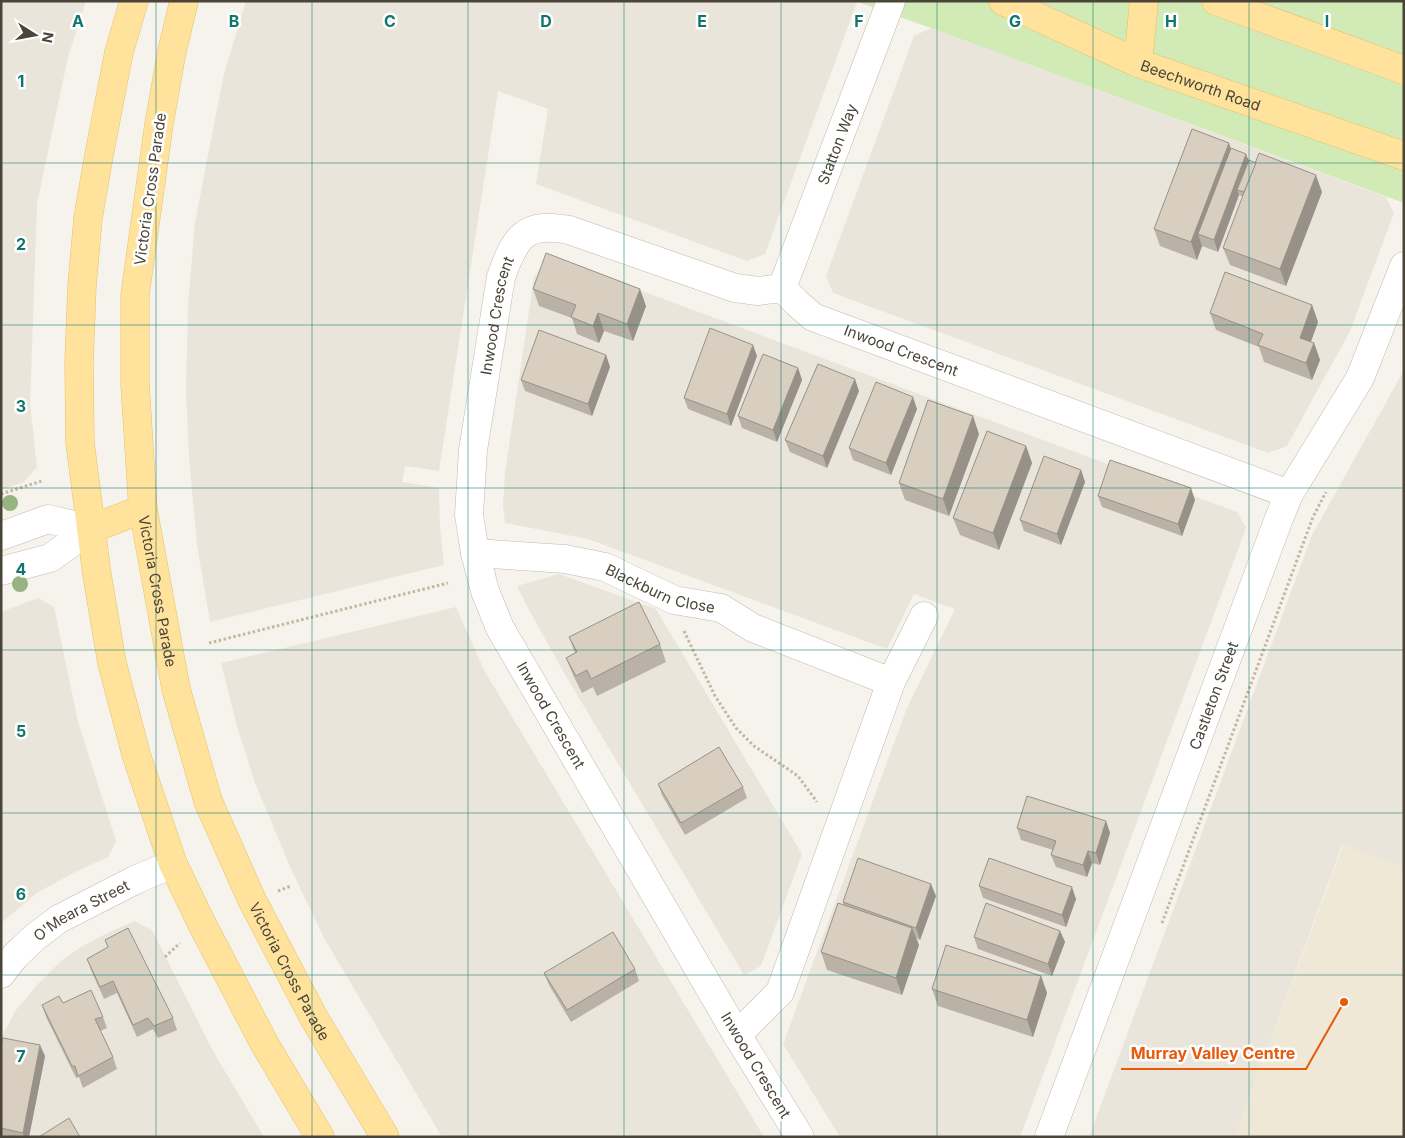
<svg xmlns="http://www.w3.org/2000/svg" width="1405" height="1138" font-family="Inter,sans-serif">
  <rect width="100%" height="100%" fill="#f6f3ec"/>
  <g fill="#eae5da">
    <path d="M1,1H86L68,57L37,204L30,404L37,467L24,482L1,490Z"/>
    <path d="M246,1L857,2L765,254L747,261L536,184L548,109L498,91L439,471L405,466L402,482L439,488L440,526L444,565L210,622L197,545L189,457L186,390L188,305L195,223L208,155L224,74Z"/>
    <path d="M931,28L1386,197L1394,213L1350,331L1287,446L1268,453L833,293L826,276L914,36Z"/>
    <path d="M561,261L1237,512L1246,528L1020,1137H840L783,1044L907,708L955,609L914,594L887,649L588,539L505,523L503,505L505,473L534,277L540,269L546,264Z"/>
    <path d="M1404,370V867L1342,845L1235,1137H1089L1312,535Z"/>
    <path d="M559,574L656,609L802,854L761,966L744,975L560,666L526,604L517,586Z"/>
    <path d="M38,598L54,607L78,722L116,841L108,857L81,869L38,892L1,923V612Z"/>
    <path d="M456,607L484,670L764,1137H442L324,938L291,869L255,783L236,723L221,663Z"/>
    <path d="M135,921L152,930L213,1051L264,1137H1V1038L16,1010L37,985L61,961L81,947L109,932Z"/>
  </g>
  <path fill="#efe8d6" d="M1343,845L1404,867V1137H1235Z"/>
  <path fill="#d2eab5" d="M855,1H1404V203L931,28Z"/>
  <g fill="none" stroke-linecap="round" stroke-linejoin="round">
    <defs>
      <g id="minor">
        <path id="s1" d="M782,288L891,1"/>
        <path d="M1,536L48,519L91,529"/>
        <path id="s2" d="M475,553L565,559L605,567L674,600L721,608L753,628L891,682L780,992L737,1035"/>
        <path d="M1,571L50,558L91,529"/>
        <path d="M891,682L924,616"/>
        <path id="s3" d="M1,974L15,956L35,937L59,919L135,880L173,864"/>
        <path id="s4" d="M800,1137L737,1035L500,628L485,591L475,553L469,515L473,450L501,277C515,238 524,221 569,230L735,288L758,291L782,288L797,303L813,317L1289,494"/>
        <path id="s5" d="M1049,1137L1278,521L1289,494L1360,378L1404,266"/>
      </g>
      <g id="major">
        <path d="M134,1L119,52L99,155L88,218L82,286L79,362L80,442L97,575L112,663L136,754L173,864L202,924L264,1043L320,1137"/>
        <path id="s6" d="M184,1L172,51L159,124L135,295V384L143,509L176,689L208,801L252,900L314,1018L385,1137"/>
        <path id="s7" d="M1003,1L1138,63L1404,156"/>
        <path d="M1216,1L1404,70"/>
        <path d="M1138,63L1144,1"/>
        <path d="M91,529L143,509"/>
      </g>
    </defs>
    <use href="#minor" stroke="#c2bbae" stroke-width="29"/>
    <use href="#major" stroke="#e6c16a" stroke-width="29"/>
    <g stroke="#c4b79f" stroke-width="3" stroke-dasharray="2.5 2.5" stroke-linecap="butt">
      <path d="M1,494L42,481"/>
      <path d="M684,631L715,696L736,728L754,746L798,776L817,802"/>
      <path d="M209,643L448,583"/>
      <path d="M278,891L291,886"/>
      <path d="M1162,923L1313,517L1326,492"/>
      <path d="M165,957L180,943"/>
    </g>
    <use href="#minor" stroke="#fff" stroke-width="28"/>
    <use href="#major" stroke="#ffe39c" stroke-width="28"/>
  </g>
  <g fill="#97b381">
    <circle cx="10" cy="503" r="8"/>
    <circle cx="20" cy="584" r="8"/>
  </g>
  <g fill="#bab2a6">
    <path d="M1230,148L1249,160L1322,192L1286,286L1230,265L1223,248L1243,197L1239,195L1218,252L1202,246L1197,260L1160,246L1154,229Z"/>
    <path d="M533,289L646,306L633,341L604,331L599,343L577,334L572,318L539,306Z"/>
    <path d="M1312,305L1318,322L1311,342L1314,343L1320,360L1312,380L1264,362L1259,347L1216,330L1210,313Z"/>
    <path d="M606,355L610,367L592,416L525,391L521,380Z"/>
    <path d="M757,356L731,426L688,409L684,398Z"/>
    <path d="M798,368L802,380L777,442L742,428L738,416Z"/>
    <path d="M859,391L827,468L790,452L785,440Z"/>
    <path d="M917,409L891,475L853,460L849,448Z"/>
    <path d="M979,434L949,516L905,500L899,483Z"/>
    <path d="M1026,446L1032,463L999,550L960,535L953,518Z"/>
    <path d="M1081,470L1085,482L1061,545L1024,531L1020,520Z"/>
    <path d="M1098,496L1195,500L1182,536L1102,507Z"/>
    <path d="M569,637L660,644L666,662L597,696L593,687L582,693L573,675L566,658L575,653Z"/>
    <path d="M658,784L743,787L747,798L685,835L662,795Z"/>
    <path d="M1106,821L1110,833L1100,865L1092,863L1087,877L1056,867L1051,855L1053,850L1021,840L1017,828Z"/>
    <path d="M979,886L1076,899L1066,927L983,898Z"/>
    <path d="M936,896L920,940L916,938L919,945L902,995L827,970L821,952L843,904V902Z"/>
    <path d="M1060,931L1065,942L1052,976L978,949L974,937Z"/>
    <path d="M87,959L173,1018L177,1030L158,1038L153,1029L137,1037L117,993L104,999L91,970Z"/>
    <path d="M635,969L639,981L571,1022L549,985L544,973Z"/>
    <path d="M1041,976L1047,993L1033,1037L938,1006L932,989Z"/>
    <path d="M63,1003L103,1017L107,1028L100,1031L113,1057L117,1069L83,1088L79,1077L76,1078L46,1017L42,1005Z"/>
    <path d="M1,1044L45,1056L29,1137H1Z"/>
  </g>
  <g fill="#979187">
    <path d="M1229,143L1235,160L1198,234L1202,246L1197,260L1191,242Z"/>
    <path d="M1246,154L1251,166L1237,190L1239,195L1218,252L1214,240Z"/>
    <path d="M1316,175L1322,192L1286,286L1280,269Z"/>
    <path d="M640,289L646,306L633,341L627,324Z"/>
    <path d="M1312,305L1318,322L1306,355L1300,338Z"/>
    <path d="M598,313L604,331L599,343L593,326Z"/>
    <path d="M1314,343L1320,360L1312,380L1306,363Z"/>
    <path d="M753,345L757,356L731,426L727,414Z"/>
    <path d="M606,355L610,367L592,416L588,404Z"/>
    <path d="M798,368L802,380L777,442L773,430Z"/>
    <path d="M855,379L859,391L827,468L823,456Z"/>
    <path d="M913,397L917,409L891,475L886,463Z"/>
    <path d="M973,416L979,434L949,516L943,499Z"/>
    <path d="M1026,446L1032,463L999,550L993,533Z"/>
    <path d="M1081,470L1085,482L1061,545L1057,534Z"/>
    <path d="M1191,488L1195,500L1182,536L1178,524Z"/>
    <path d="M1106,821L1110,833L1100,865L1096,853Z"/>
    <path d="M1088,851L1092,863L1087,877L1083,865Z"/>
    <path d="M931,884L936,896L920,940L916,928Z"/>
    <path d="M1072,887L1076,899L1066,927L1062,915Z"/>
    <path d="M912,928L919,945L902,995L896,978Z"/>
    <path d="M1060,931L1065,942L1052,976L1048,964Z"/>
    <path d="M1041,976L1047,993L1033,1037L1027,1020Z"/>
    <path d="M40,1045L45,1056L29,1137H24L23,1133Z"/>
  </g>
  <g fill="#d8cfc1" stroke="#979187">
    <path d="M1192,129L1229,143L1191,242L1154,229Z"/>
    <path d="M1231,148L1246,154L1214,240L1198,234Z"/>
    <path d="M1259,153L1316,175L1280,269L1223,248Z"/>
    <path d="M1249,160L1256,163L1244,192L1237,190Z"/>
    <path d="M546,253L640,289L627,324L598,313L593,326L571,317L576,305L533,289Z"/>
    <path d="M1225,272L1312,305L1300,338L1314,343L1306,363L1258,345L1263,334L1210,313Z"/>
    <path d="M710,328L753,345L727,414L684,398Z"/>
    <path d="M539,330L606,355L588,404L521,380Z"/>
    <path d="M763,354L798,368L773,430L738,416Z"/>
    <path d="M818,364L855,379L823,456L785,440Z"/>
    <path d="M876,382L913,397L886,463L849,448Z"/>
    <path d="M928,400L973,416L943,499L899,483Z"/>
    <path d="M987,431L1026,446L993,533L953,518Z"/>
    <path d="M1044,456L1081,470L1057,534L1020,520Z"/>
    <path d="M1110,460L1191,488L1178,524L1098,496Z"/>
    <path d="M639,602L660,644L591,679L587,670L576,676L566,658L577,652L569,637Z"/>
    <path d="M719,747L743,787L681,823L658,784Z"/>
    <path d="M1027,796L1106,821L1096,853L1088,851L1083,865L1051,855L1056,841L1017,828Z"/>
    <path d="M858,858L931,884L916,928L843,902Z"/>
    <path d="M989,858L1072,887L1062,915L979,886Z"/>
    <path d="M838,903L912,928L896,978L821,952Z"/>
    <path d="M986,903L1060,931L1048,964L974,937Z"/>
    <path d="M128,928L173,1018L154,1026L148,1018L133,1025L113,981L100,987L87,959L108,947L105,940Z"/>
    <path d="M613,932L635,969L567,1010L544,973Z"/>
    <path d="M946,945L1041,976L1027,1020L932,989Z"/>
    <path d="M91,990L103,1017L95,1019L113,1057L78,1076L75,1066H72L42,1005L59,996L63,1003Z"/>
    <path d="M3,1038L40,1045L23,1133L1,1128V1044Z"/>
    <path d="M69,1118L80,1137H39Z"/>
  </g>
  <path fill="none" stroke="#0f766e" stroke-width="1" stroke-opacity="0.55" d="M156,1V1137M312,1V1137M468,1V1137M624,1V1137M781,1V1137M937,1V1137M1093,1V1137M1249,1V1137M1,163H1404M1,325H1404M1,488H1404M1,650H1404M1,813H1404M1,975H1404"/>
  <g text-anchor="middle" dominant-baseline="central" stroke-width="5" stroke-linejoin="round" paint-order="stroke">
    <g font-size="15" fill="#4b4439" stroke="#fff">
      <text stroke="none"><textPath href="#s7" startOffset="215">Beechworth Road</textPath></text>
      <text stroke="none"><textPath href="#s1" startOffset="154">Statton Way</textPath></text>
      <text transform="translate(150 189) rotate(-82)">Victoria Cross Parade</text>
      <text stroke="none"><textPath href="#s4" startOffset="910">Inwood Crescent</textPath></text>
      <text stroke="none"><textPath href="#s4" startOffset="1404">Inwood Crescent</textPath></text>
      <text stroke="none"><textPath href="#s2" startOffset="191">Blackburn Close</textPath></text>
      <text stroke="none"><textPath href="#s6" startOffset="596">Victoria Cross Parade</textPath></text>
      <text stroke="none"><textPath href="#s5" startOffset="471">Castleton Street</textPath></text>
      <text transform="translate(551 715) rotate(60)">Inwood Crescent</text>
      <text stroke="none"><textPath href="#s3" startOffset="104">O'Meara Street</textPath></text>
      <text stroke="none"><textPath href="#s6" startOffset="1001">Victoria Cross Parade</textPath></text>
      <text transform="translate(756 1065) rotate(59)">Inwood Crescent</text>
    </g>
  </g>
  <g font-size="16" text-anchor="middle" font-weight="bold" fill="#0f766e" stroke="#fff" stroke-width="5" stroke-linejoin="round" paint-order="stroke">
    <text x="78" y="27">A</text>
    <text x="234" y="27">B</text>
    <text x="390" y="27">C</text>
    <text x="546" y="27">D</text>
    <text x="702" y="27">E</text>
    <text x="859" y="27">F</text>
    <text x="1015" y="27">G</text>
    <text x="1171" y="27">H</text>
    <text x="1327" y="27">I</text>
    <text x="21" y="87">1</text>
    <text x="21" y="250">2</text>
    <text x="21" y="412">3</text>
    <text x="21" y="575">4</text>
    <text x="21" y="737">5</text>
    <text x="21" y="900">6</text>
    <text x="21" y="1062">7</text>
  </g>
  <path fill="none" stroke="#e8590c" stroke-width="2" d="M1344 1002L1306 1069H1121"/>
  <circle fill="#e8590c" stroke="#fff" stroke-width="2" cx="1344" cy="1002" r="5"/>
  <g font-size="16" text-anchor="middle" font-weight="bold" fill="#e8590c" stroke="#fff" stroke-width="5" stroke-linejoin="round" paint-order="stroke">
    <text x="1213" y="1059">Murray Valley Centre</text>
  </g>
  <rect width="1405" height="1138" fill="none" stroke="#4b4439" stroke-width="5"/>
  <g transform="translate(35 35) rotate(101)" stroke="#ffffff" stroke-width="4" paint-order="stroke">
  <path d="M0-4L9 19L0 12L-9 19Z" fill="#4b4439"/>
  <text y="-8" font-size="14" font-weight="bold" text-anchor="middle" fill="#4b4439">N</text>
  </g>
</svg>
